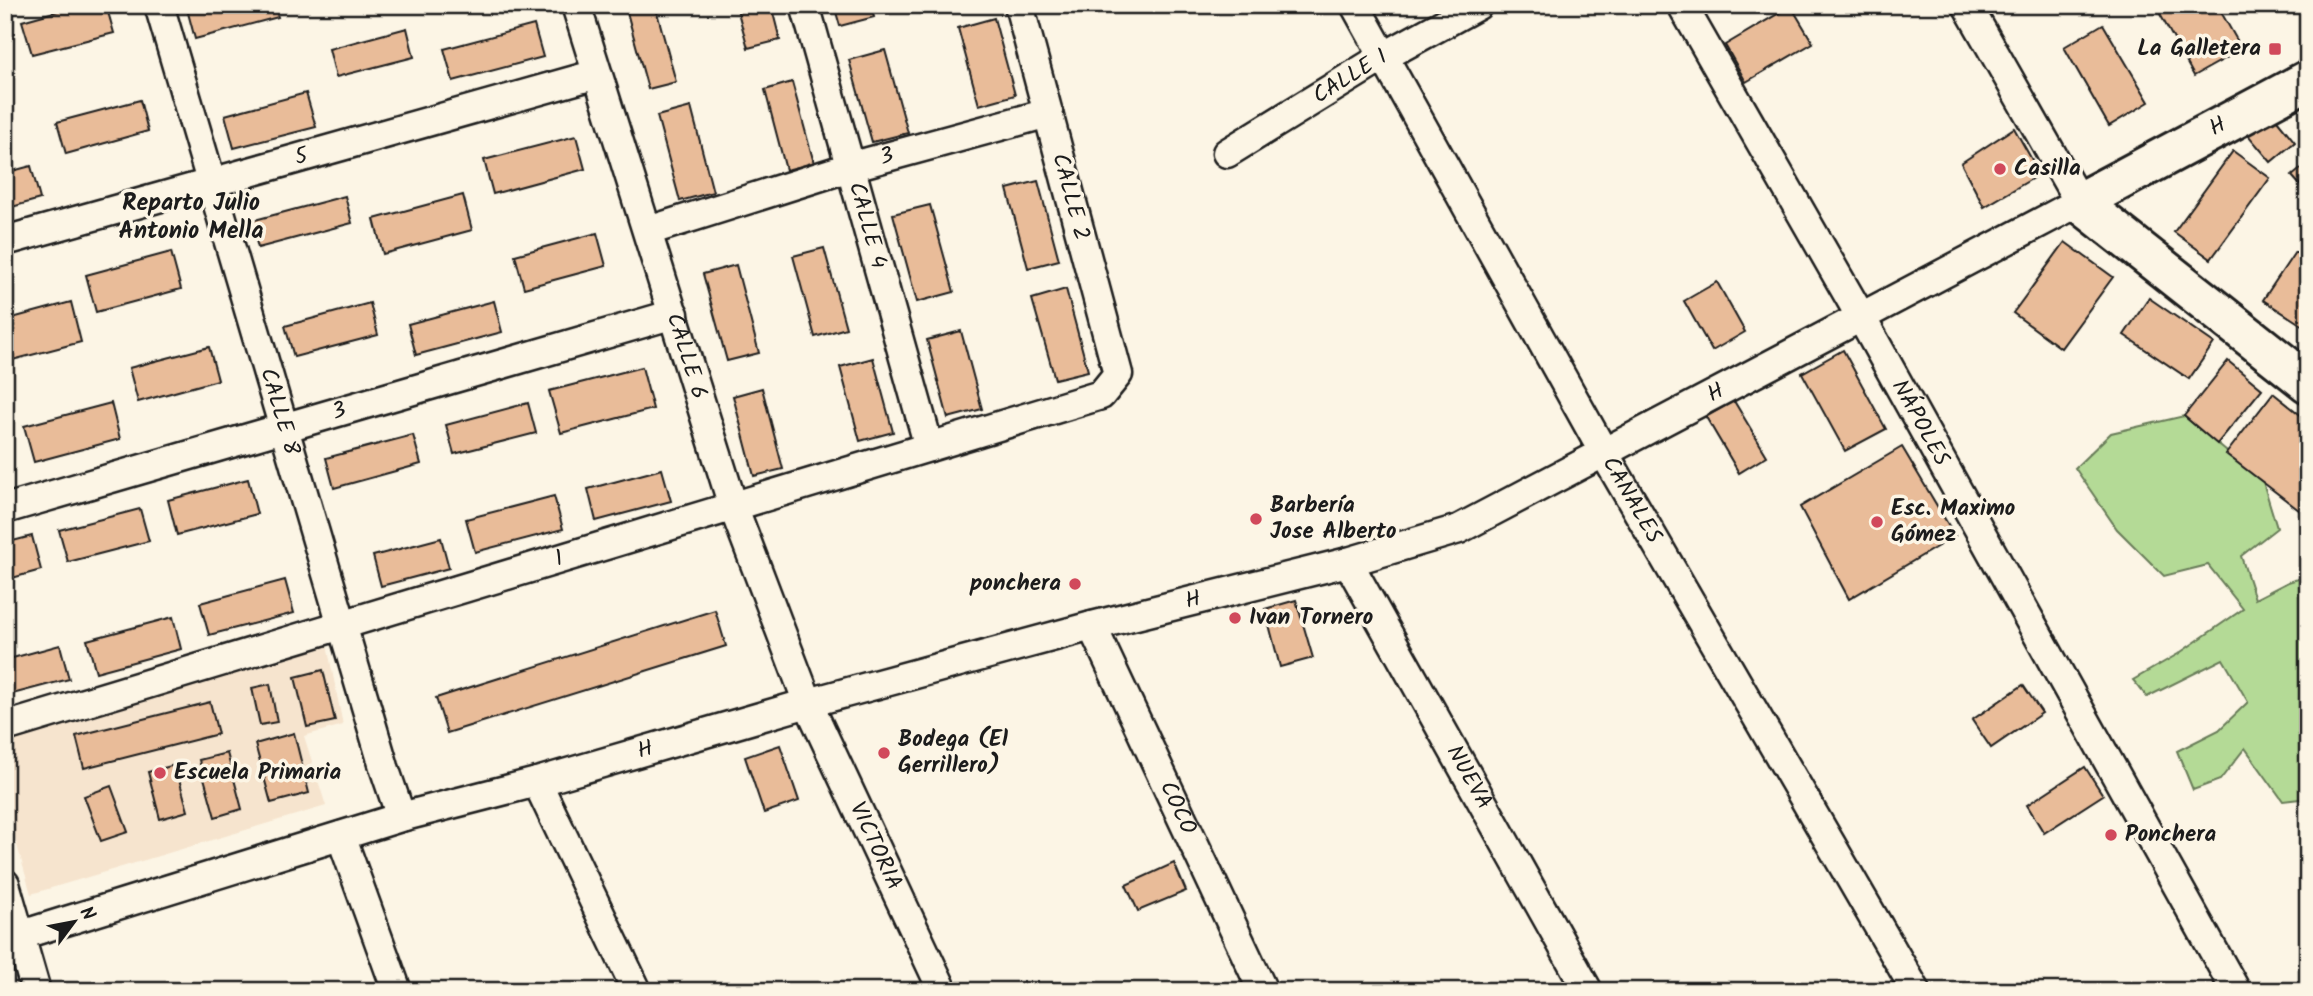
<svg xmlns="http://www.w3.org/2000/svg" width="2313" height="996" font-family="Kalam,sans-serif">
  <rect width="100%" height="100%" fill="#fcf5e5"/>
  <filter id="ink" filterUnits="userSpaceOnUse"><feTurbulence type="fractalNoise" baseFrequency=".0143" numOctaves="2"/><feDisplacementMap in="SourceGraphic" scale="14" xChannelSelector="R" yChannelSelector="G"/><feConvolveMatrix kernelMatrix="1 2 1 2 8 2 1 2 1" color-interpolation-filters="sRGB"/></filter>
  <g filter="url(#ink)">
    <path fill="#f6e4ce" d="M326,640L343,725L304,736L326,806L31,894L5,803V742Z"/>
    <path fill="#b4da96" stroke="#687b59" stroke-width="2" d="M2184,416L2263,482L2277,528L2241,556L2255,599L2288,582L2308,576V798L2283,801L2245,748L2220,780L2193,790L2177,751L2219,730L2248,702L2223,659L2147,697L2133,680L2178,654L2243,609L2208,565L2164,576L2117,529L2075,468L2111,433Z"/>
    <g fill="#e9bc99" stroke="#1c1c1c" stroke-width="2">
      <path d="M79,5H106L114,33L32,54L22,21Z"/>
      <path d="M202,5H274L278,17L195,39L187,9Z"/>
      <path d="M625,5H655L676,82L648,89Z"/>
      <path d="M736,5H771L780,40L748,48Z"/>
      <path d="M834,5H871L874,17L840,26Z"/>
      <path d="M2155,5H2217L2242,49L2194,76Z"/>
      <path d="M1791,6L1813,43L1746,82L1725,45Z"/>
      <path d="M994,18L1015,95L979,105L958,28Z"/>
      <path d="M2103,24L2149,102L2109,126L2064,47Z"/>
      <path d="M534,25L543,57L453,81L444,49Z"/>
      <path d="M407,28L414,57L336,77L329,49Z"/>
      <path d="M885,50L908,133L872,142L849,60Z"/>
      <path d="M792,82L814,163L786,170L765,90Z"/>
      <path d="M306,93L316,127L234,148L225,115Z"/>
      <path d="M140,100L148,131L66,154L57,122Z"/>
      <path d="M691,107L713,192L680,201L657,116Z"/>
      <path d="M2273,115L2295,142L2271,162L2248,135Z"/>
      <path d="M2014,128L2040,174L1984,207L1961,163Z"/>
      <path d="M576,136L585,169L493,194L484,160Z"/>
      <path d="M2233,151L2270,178L2211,259L2174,232Z"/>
      <path d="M2308,163V194L2292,176Z"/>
      <path d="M31,166L40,199L5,209V173Z"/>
      <path d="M1038,181L1059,260L1028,268L1007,189Z"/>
      <path d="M463,195L472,230L383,254L374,219Z"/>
      <path d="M345,196L352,223L258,248L251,221Z"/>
      <path d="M930,205L954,292L917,302L893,214Z"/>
      <path d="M597,233L606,266L524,288L515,255Z"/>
      <path d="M2065,242L2113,277L2061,348L2013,313Z"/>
      <path d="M824,248L846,328L815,337L793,256Z"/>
      <path d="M171,252L181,289L96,312L86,275Z"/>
      <path d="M2295,252L2308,260V269L2305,273L2308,276V329L2263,300Z"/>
      <path d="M736,265L759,353L727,361L703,274Z"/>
      <path d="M1717,282L1745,332L1712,351L1684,301Z"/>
      <path d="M1066,289L1088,371L1055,379L1032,299Z"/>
      <path d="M2149,298L2214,343L2189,379L2124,335Z"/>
      <path d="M494,301L502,332L416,355L408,324Z"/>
      <path d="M71,302L81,342L5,362V320Z"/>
      <path d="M370,303L378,335L294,357L285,326Z"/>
      <path d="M961,331L982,409L948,418L927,340Z"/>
      <path d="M209,347L218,380L138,402L129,368Z"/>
      <path d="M1843,350L1886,429L1845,451L1802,373Z"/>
      <path d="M873,358L893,432L860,441L840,367Z"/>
      <path d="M2228,361L2262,389L2217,444L2184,416Z"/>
      <path d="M642,367L653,409L561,433L549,391Z"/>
      <path d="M762,388L783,469L754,476L733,396Z"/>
      <path d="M2273,393L2308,421V517L2226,454Z"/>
      <path d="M1734,401L1767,456L1739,473L1706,417Z"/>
      <path d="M111,403L120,439L34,462L24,426Z"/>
      <path d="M528,403L536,433L454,454L446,425Z"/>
      <path d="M413,435L421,464L334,488L326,458Z"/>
      <path d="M1902,447L1955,536L1849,599L1800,507Z"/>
      <path d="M662,469L671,501L596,521L588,489Z"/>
      <path d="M248,479L257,514L177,535L168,500Z"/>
      <path d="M554,496L563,529L475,552L466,519Z"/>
      <path d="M140,509L149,541L68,562L59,530Z"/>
      <path d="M32,536L41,570L5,580V543Z"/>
      <path d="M441,538L449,568L381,586L373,556Z"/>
      <path d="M285,580L294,613L209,635L200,603Z"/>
      <path d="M1296,600L1313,658L1280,667L1265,609Z"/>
      <path d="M715,610L726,646L447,733L436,698Z"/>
      <path d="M173,617L181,649L96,672L87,640Z"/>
      <path d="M60,645L69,679L5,696V660Z"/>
      <path d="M323,670L335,721L307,727L295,677Z"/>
      <path d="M270,684L277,722L260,725L252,688Z"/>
      <path d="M2023,685L2042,713L1991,748L1972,720Z"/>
      <path d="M210,702L218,734L84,768L76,736Z"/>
      <path d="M294,733L309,793L271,803L255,744Z"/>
      <path d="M780,745L799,801L764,813L745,757Z"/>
      <path d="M227,753L242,809L215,817L199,760Z"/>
      <path d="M175,765L188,811L160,819L148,772Z"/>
      <path d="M2085,767L2103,795L2044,833L2027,805Z"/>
      <path d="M111,786L128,832L101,841L84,796Z"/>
      <path d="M1174,863L1186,891L1138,911L1126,885Z"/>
    </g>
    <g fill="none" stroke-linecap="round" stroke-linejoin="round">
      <defs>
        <g id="minor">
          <path id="s1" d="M159,5L384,767L401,817"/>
          <path id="s2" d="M576,5L733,506L808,703L943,991"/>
          <path id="s3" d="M805,5L929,447"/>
          <path id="s4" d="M1355,5L1604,453L1916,991"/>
          <path id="s5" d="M1682,5L1861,317L2236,991"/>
          <path id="s6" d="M1227,153L1383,57L1478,5"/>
          <path id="s7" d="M648,231L850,167L1048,113"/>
          <path id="s8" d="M5,241L597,74"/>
          <path id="s9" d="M5,509L674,314"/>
          <path id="s10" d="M1348,562L1588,991"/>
          <path id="s11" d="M1092,626L1263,991"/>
          <path id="s12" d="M5,727L1101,395L1118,374L1019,5"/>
          <path d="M537,782L637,991"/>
          <path d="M341,836L397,991"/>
          <path d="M5,884L36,991"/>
          <path id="s13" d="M5,940L401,817L537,782L808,703L1092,626L1348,562L1459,529L2079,202L1967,5"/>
        </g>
        <path id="secondary" d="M2308,80L2079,202L2308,383"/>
      </defs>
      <use href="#minor" stroke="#1c1c1c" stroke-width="33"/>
      <use href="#secondary" stroke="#1c1c1c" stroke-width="44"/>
      <use href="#minor" stroke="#fcf5e5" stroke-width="28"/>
      <use href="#secondary" stroke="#fcf5e5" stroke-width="38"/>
    </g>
  </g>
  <g fill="#d1495b" stroke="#fcf5e5" stroke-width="2.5">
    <rect x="2268" y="42" width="14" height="14" rx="3.5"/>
    <circle cx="2000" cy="169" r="7"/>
    <circle cx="1256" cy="519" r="7"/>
    <circle cx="1877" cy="522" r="7"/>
    <circle cx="1075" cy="584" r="7"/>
    <circle cx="1235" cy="618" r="7"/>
    <circle cx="884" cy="753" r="7"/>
    <circle cx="160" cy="773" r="7"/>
    <circle cx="2111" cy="835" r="7"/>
  </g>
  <g text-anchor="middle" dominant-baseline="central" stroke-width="7" stroke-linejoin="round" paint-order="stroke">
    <g font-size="23" font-weight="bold" fill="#1c1c1c" stroke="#fcf5e5" text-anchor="start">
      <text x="2261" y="49" text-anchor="end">La Galletera</text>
      <text x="2014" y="169">Casilla</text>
      <text x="1270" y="506">Barbería<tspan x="1270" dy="26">Jose Alberto</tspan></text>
      <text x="1891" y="509">Esc. Maximo<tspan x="1891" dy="26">Gómez</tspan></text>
      <text x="1061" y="584" text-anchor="end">ponchera</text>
      <text x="1249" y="618">Ivan Tornero</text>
      <text x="898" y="740">Bodega (El<tspan x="898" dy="26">Gerrillero)</tspan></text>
      <text x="174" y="773">Escuela Primaria</text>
      <text x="2125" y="835">Ponchera</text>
    </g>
    <g font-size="23" fill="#1c1c1c" stroke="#fcf5e5">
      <text stroke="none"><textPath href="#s6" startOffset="145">CALLE I</textPath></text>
      <text transform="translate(2218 127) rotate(-28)">H</text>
      <text stroke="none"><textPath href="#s8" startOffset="308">5</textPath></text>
      <text stroke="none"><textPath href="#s7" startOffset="250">3</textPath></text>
      <text transform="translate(1070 197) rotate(75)">CALLE 2</text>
      <text stroke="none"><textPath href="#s3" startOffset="229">CALLE 4</textPath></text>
      <text stroke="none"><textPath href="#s2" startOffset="368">CALLE 6</textPath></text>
      <text stroke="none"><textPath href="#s13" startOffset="1802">H</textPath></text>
      <text stroke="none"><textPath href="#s9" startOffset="348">3</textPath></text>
      <text stroke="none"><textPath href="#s1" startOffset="424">CALLE 8</textPath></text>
      <text stroke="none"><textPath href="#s5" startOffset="481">NÁPOLES</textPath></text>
      <text stroke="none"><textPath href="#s4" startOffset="567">CANALES</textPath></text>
      <text stroke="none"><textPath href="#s12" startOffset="579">1</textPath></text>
      <text stroke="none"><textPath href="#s13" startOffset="1236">H</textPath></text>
      <text stroke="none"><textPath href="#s13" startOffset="668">H</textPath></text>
      <text stroke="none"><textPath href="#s10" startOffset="247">NUEVA</textPath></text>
      <text stroke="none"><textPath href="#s11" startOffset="201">COCO</textPath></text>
      <text stroke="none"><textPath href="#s2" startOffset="894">VICTORIA</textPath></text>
    </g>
    <g font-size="24" font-weight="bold" fill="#1c1c1c" stroke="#fcf5e5">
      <text x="191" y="203">Reparto Julio<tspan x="191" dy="28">Antonio Mella</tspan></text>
    </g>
  </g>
  <rect width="2313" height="996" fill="none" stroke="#fcf5e5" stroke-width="28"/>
  <rect x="14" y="14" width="2285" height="968" fill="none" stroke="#1c1c1c" stroke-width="2.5" filter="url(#ink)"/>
  <g transform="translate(74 922) rotate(58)" stroke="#fcf5e5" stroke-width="5" paint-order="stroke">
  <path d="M0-5L12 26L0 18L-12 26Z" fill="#1c1c1c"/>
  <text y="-10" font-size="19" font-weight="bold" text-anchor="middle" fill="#1c1c1c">N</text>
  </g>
</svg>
